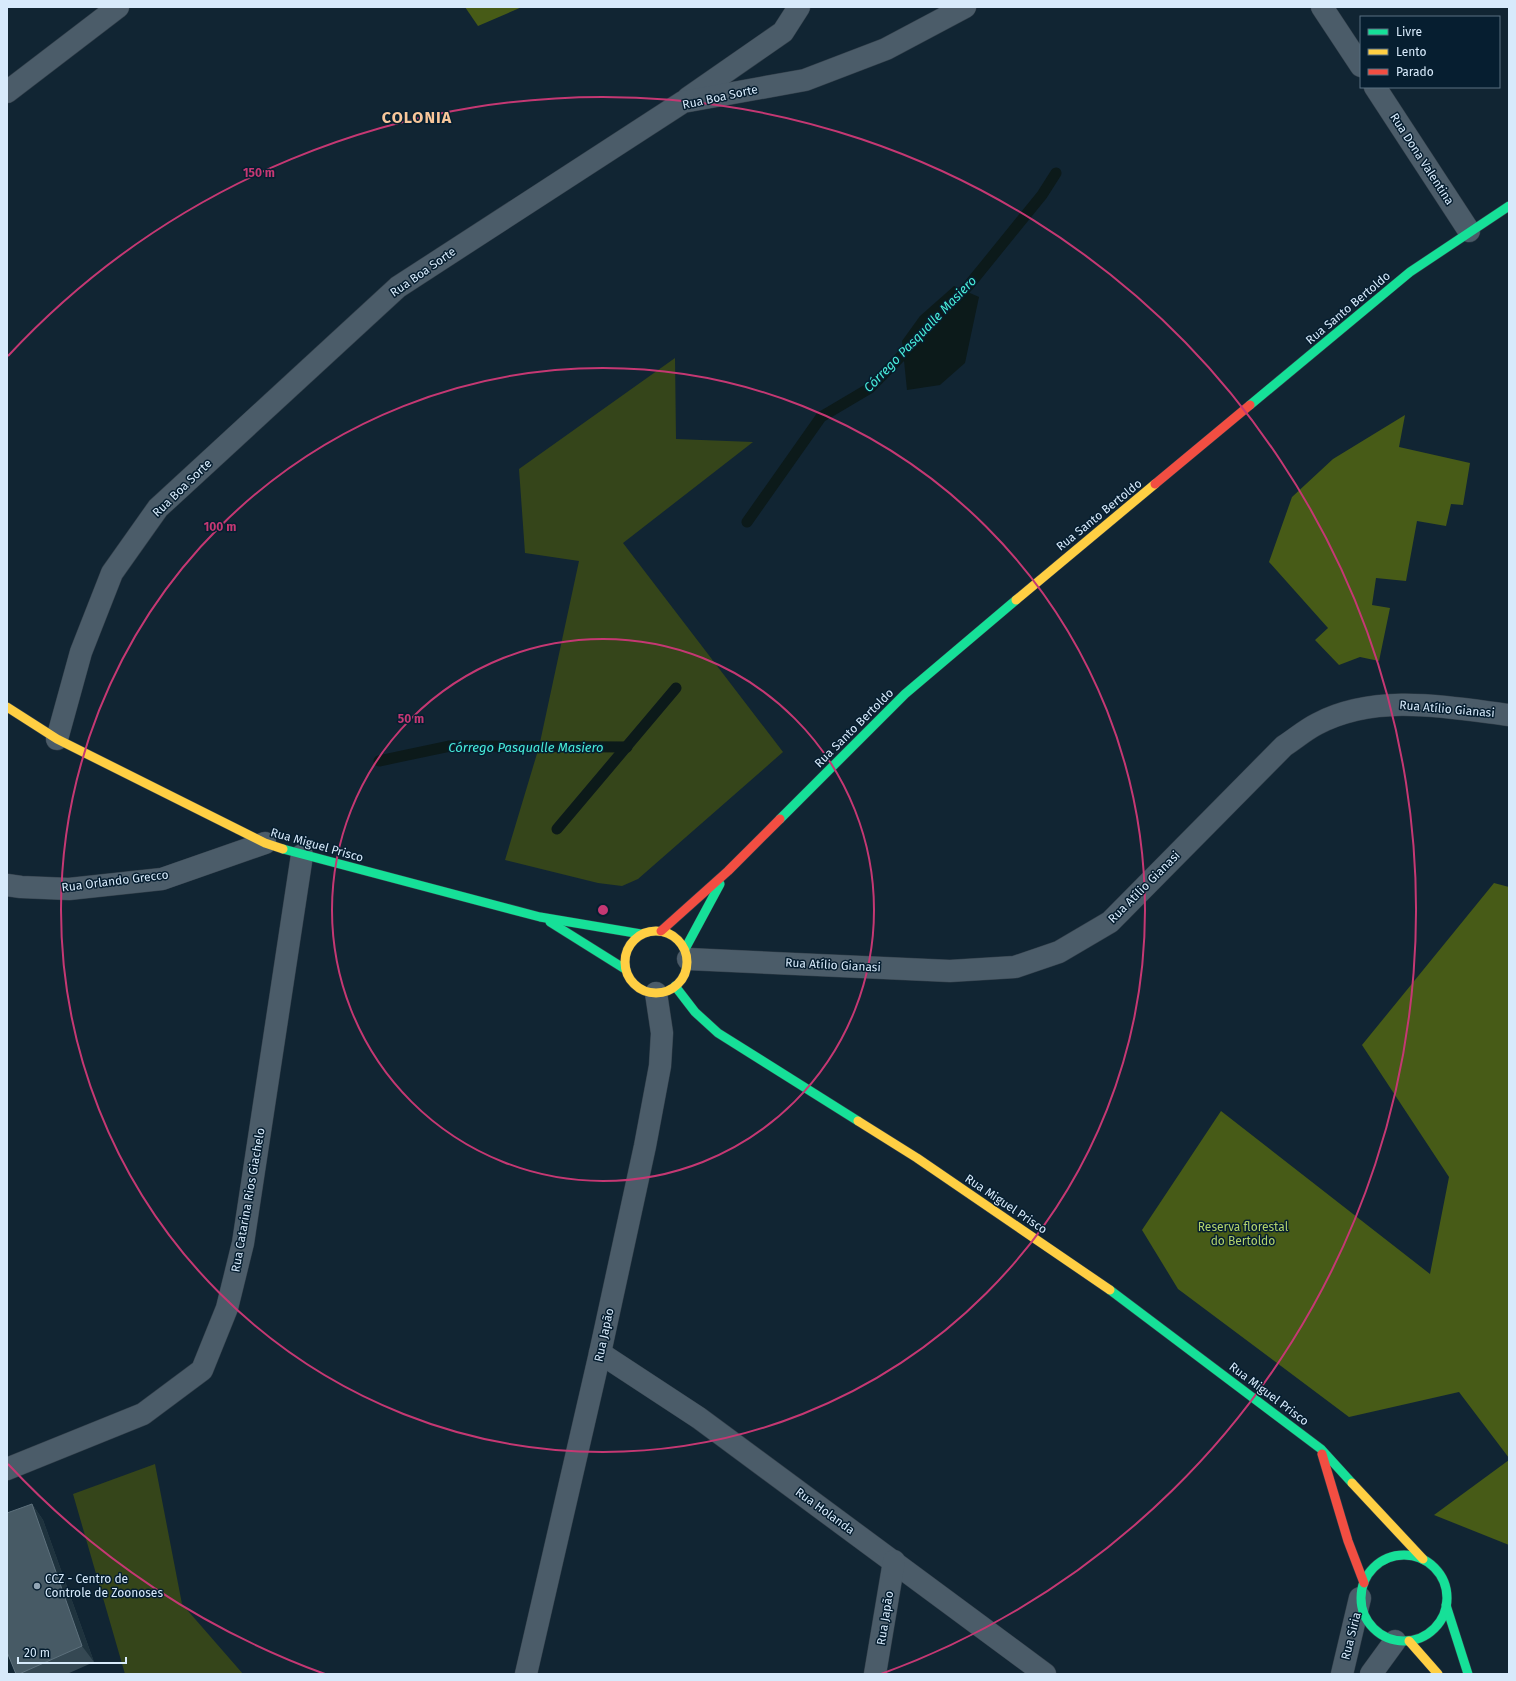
<svg xmlns="http://www.w3.org/2000/svg" width="1516" height="1681" font-family="'Fira Sans',sans-serif">
  <rect width="100%" height="100%" fill="#112533"/>
  <g fill="#35451a">
    <path d="M675,358L676,439L753,442L623,543L783,752L638,879L622,886L598,883L505,860L539,747L579,561L525,553L519,469Z"/>
    <path d="M155,1464L182,1604L243,1674H125L73,1494Z"/>
  </g>
  <g fill="#475b17">
    <path d="M465,7H522L478,26Z"/>
    <path d="M1405,415L1399,447L1470,463L1463,505L1451,504L1446,526L1417,521L1406,581L1376,578L1372,605L1390,608L1379,661L1360,657L1339,665L1315,640L1328,628L1269,562L1292,497L1333,459Z"/>
    <path d="M1494,883L1509,887V1458L1459,1392L1349,1417L1178,1289L1142,1230L1221,1111L1430,1274L1449,1177L1362,1045Z"/>
    <path d="M1509,1460V1545L1434,1515Z"/>
  </g>
  <path fill="#0c1a1a" d="M954,286L979,297L965,363L940,385L907,390L902,341L920,316Z"/>
  <g fill="none" stroke-linecap="round" stroke-linejoin="round">
    <g stroke="#0c1a1a" stroke-width="11">
      <path d="M954,301L969,285L1042,195L1056,173"/>
      <path d="M747,522L821,417L870,388L913,344"/>
      <path d="M379,761L450,746L627,747"/>
      <path d="M557,829L676,688"/>
    </g>
    <defs>
      <g id="street">
        <path d="M1322,7L1361,66"/>
        <path d="M1375,87L1469,231"/>
        <path d="M7,92L118,7"/>
        <path d="M688,98L783,32L799,7"/>
        <path d="M57,739L81,652L112,573L158,508L398,287L683,102L805,80L886,49L965,7"/>
        <path d="M7,885L21,887L69,889L162,879L265,843"/>
        <path d="M688,959L950,971L1015,967L1059,952L1110,922L1284,746C1295,739 1305,730 1317,724C1376,693 1446,707 1509,715"/>
        <path d="M600,1353L699,1418L1045,1674"/>
        <path d="M7,1469L143,1414L202,1370L227,1308L243,1243L302,855"/>
        <path d="M526,1674L600,1353L645,1146L660,1066L662,1033L656,993"/>
        <path d="M875,1674L894,1561"/>
        <path d="M1342,1674L1360,1598"/>
        <path d="M1371,1674L1395,1641"/>
      </g>
      <g id="fast">
        <path d="M1250,405L1410,272L1509,206"/>
        <path d="M780,819L905,694L1016,600"/>
        <path d="M283,849L540,917L641,934"/>
        <path d="M550,922L625,969"/>
        <path d="M685,949L720,884"/>
        <path d="M675,986L695,1012L718,1033L858,1121"/>
        <path d="M1110,1290L1321,1449L1352,1483"/>
        <circle cx="1404" cy="1598" r="43"/>
        <path d="M1446,1605L1468,1674"/>
      </g>
      <g id="slow">
        <path d="M1016,600L1155,484"/>
        <path d="M7,707L57,739L265,843L283,849"/>
        <circle cx="656" cy="962" r="31"/>
        <path d="M858,1121L917,1158L1110,1290"/>
        <path d="M1352,1483L1423,1559"/>
        <path d="M1409,1641L1438,1674"/>
      </g>
      <g id="jam">
        <path d="M1155,484L1250,405"/>
        <path d="M661,931L728,871L780,819"/>
        <path d="M1322,1454L1348,1541L1364,1583"/>
      </g>
    </defs>
    <use href="#street" stroke="#323f4a" stroke-width="23"/>
    <use href="#fast" stroke="#323f4a" stroke-width="10"/>
    <use href="#slow" stroke="#323f4a" stroke-width="10"/>
    <use href="#jam" stroke="#323f4a" stroke-width="10"/>
    <use href="#street" stroke="#4b5c69" stroke-width="22"/>
    <use href="#fast" stroke="#16e098" stroke-width="9"/>
    <use href="#slow" stroke="#ffcf43" stroke-width="9"/>
    <use href="#jam" stroke="#f24e42" stroke-width="9"/>
  </g>
  <path fill="#354853" d="M32,1504L43,1520L94,1662L67,1674H16Z"/>
  <path fill="#1f333e" d="M32,1504L43,1520L94,1662L82,1646Z"/>
  <path fill="#475a65" stroke="#5d707c" d="M32,1504L82,1646L19,1674H16L7,1652V1513Z"/>
  <g fill="none" stroke="#c53873" stroke-width="2">
    <circle cx="603" cy="910" r="271"/>
    <circle cx="603" cy="910" r="542"/>
    <path d="M325 1674A813 813 0 0 1 8 1464M8 356A813 813 0 1 1 881 1674"/>
  </g>
  <circle fill="#92a5b5" stroke="#061e30" stroke-width="1.5" cx="37" cy="1586" r="4"/>
  <g text-anchor="middle" dominant-baseline="central" stroke-width="3" stroke-linejoin="round" paint-order="stroke">
    <g font-size="12" fill="#d7eafb" stroke="#061e30">
      <text transform="translate(720 97) rotate(-12)">Rua Boa Sorte</text>
      <text transform="translate(1422 159) rotate(57)">Rua Dona Valentina</text>
      <text transform="translate(423 272) rotate(-35)">Rua Boa Sorte</text>
      <text transform="translate(1348 308) rotate(-40)">Rua Santo Bertoldo</text>
      <text transform="translate(182 488) rotate(-44)">Rua Boa Sorte</text>
      <text transform="translate(1099 515) rotate(-39)">Rua Santo Bertoldo</text>
      <text transform="translate(1447 709) rotate(5)">Rua Atílio Gianasi</text>
      <text transform="translate(854 728) rotate(-45)">Rua Santo Bertoldo</text>
      <text transform="translate(317 845) rotate(16)">Rua Miguel Prisco</text>
      <text transform="translate(115 881) rotate(-7)">Rua Orlando Grecco</text>
      <text transform="translate(1144 887) rotate(-45)">Rua Atílio Gianasi</text>
      <text transform="translate(833 965) rotate(3)">Rua Atílio Gianasi</text>
      <text transform="translate(248 1200) rotate(-80)">Rua Catarina Rios Giachelo</text>
      <text transform="translate(1006 1204) rotate(34)">Rua Miguel Prisco</text>
      <text transform="translate(604 1335) rotate(-78)">Rua Japão</text>
      <text transform="translate(1269 1394) rotate(37)">Rua Miguel Prisco</text>
      <text transform="translate(825 1511) rotate(36)">Rua Holanda</text>
      <text transform="translate(885 1618) rotate(-81)">Rua Japão</text>
      <text transform="translate(1351 1636) rotate(-76)">Rua Siria</text>
    </g>
    <g font-size="12" fill="#b3d36b" stroke="#061e30">
      <text x="1243" y="1227">Reserva florestal<tspan x="1243" dy="14">do Bertoldo</tspan></text>
    </g>
    <g font-size="12" fill="#d7eafb" stroke="#061e30" text-anchor="start">
      <text x="45" y="1579">CCZ - Centro de<tspan x="45" dy="14">Controle de Zoonoses</tspan></text>
    </g>
    <g font-size="13" font-style="italic" fill="#49edda" stroke="#061e30">
      <text transform="translate(920 334) rotate(-46)">Córrego Pasqualle Masiero</text>
      <text x="526" y="747">Córrego Pasqualle Masiero</text>
    </g>
    <g font-size="16" font-weight="bold" letter-spacing="1" fill="#f7c69a" stroke="#061e30">
      <text x="417" y="117">COLONIA</text>
    </g>
  </g>
  <circle cx="603" cy="910" r="6" fill="#c53873" stroke="#061e30" stroke-width="2"/>
  <g font-size="12" text-anchor="middle" font-weight="bold" fill="#c53873" stroke="#061e30" stroke-width="3" stroke-linejoin="round" paint-order="stroke">
    <text x="259" y="177">150 m</text>
    <text x="220" y="531">100 m</text>
    <text x="411" y="723">50 m</text>
  </g>
  <rect width="1516" height="1681" fill="none" stroke="#d7eafb" stroke-width="16"/>
  <rect x="1360" y="16" width="140" height="72" fill="#061e30" stroke="#5a7081"/>
  <rect x="1368" y="29" width="20" height="6" fill="#16e098" stroke="#5a7081"/>
  <text x="1396" y="36" font-size="12" fill="#d7eafb">Livre</text>
  <rect x="1368" y="49" width="20" height="6" fill="#ffcf43" stroke="#5a7081"/>
  <text x="1396" y="56" font-size="12" fill="#d7eafb">Lento</text>
  <rect x="1368" y="69" width="20" height="6" fill="#f24e42" stroke="#5a7081"/>
  <text x="1396" y="76" font-size="12" fill="#d7eafb">Parado</text>
  <path d="M18 1657v6h108v-6" fill="none" stroke="#d7eafb" stroke-width="2"/>
  <text x="24" y="1657" font-size="12" fill="#d7eafb" stroke="#061e30" stroke-width="3" paint-order="stroke">20 m</text>
</svg>
